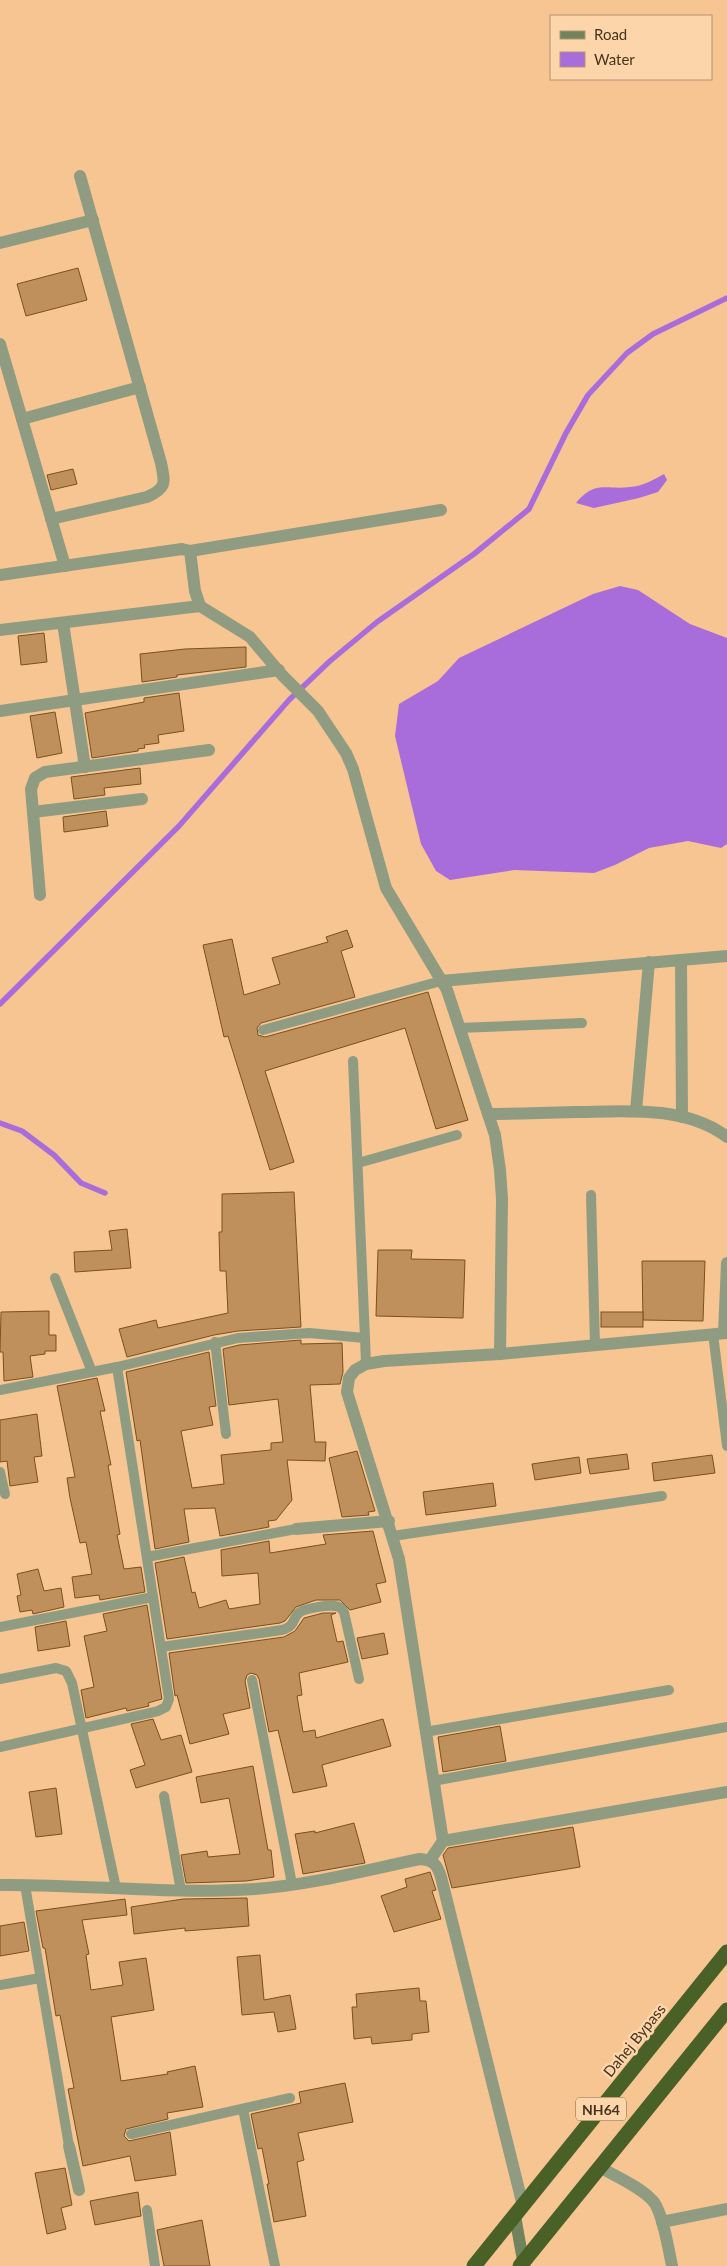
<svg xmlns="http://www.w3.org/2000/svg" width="727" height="2266" font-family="Lato,sans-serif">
  <rect width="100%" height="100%" fill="#f7c591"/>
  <g fill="#a96ddb">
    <path d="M664,474L667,480L658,492L639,498L594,508L576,503C595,480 605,490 630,487C643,486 653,480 664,474Z"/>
    <path d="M620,586L638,590L690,624L727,638V844L721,848L688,841L649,848L615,865L594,873L514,870L450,880L436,871L421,844L395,736L399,704L438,681L459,658L593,594Z"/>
  </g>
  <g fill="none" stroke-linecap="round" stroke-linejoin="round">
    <g stroke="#a96ddb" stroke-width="5.5">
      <path d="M0,1004L179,826L289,700L330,661L377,622L474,554L529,509L566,433L588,395L627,353L653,334L727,298"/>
      <path d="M0,1123L22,1131L54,1155L81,1183L105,1193"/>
    </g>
  </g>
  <g fill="#bf905c" stroke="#7b501b">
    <path d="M78,268L87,300L26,316L17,284Z"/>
    <path d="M73,469L77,484L51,490L47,475Z"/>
    <path d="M44,633L47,662L21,665L18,636Z"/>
    <path d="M246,647V667L177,675V677L142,682L140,654L185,649Z"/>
    <path d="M179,693L184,731L158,735L159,743L144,745L145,748L138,749V751L92,758L85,713L144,702V698Z"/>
    <path d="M55,712L62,753L37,758L30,716Z"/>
    <path d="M140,768L141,784L104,788L105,795L74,799L71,777Z"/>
    <path d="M106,811L108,826L64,832L63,817Z"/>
    <path d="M347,930L353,947L341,951L355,997L261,1023L257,1028L258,1035L265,1037L428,992L468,1120L436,1129L405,1028L265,1071L294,1162L270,1170L228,1036L224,1037L203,945L232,939L244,995L280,984L272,958L328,942L326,937Z"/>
    <path d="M294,1192L301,1327L238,1331L214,1335L127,1357L119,1329L156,1320L158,1328L228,1313L226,1271H220L219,1232H222V1194Z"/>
    <path d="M127,1229L131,1268L75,1272L74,1252L112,1250L109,1231Z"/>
    <path d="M378,1250H412L411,1259L465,1260L463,1318L376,1316Z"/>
    <path d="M642,1261H705L703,1321L643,1320Z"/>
    <path d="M49,1311V1335H56V1351H45V1354L30,1356L33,1377L4,1381L3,1352H0L1,1312Z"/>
    <rect x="601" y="1312" width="42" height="15"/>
    <path d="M301,1340V1344L342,1343L343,1372L340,1384L310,1385L315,1442H326L325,1461L287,1460L292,1500L276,1520L268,1521L269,1527L220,1536L215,1508L184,1509L189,1542L155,1549L140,1440L137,1441L126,1372L209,1352L216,1406L209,1407L213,1425L181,1431L192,1488L224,1484L221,1455L271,1450V1443L283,1442L278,1399L229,1405L223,1349L239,1345Z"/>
    <path d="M97,1378L105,1411H100L111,1465H108L120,1534L117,1535L124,1569L141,1567L145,1592L100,1600L99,1595L75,1598L72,1577L92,1574L86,1542L80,1543L70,1498L67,1478L75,1477L57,1386Z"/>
    <path d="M37,1414L42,1456L34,1457L38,1482L10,1486L7,1461L0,1462V1420Z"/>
    <path d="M357,1451L375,1511L368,1512L369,1515L342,1517L329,1458Z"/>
    <path d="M627,1454L629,1469L590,1474L587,1459Z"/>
    <path d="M712,1455L715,1473L654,1481L652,1463Z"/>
    <path d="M579,1457L581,1473L535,1480L532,1464Z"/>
    <path d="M493,1483L496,1506L426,1515L423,1492Z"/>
    <path d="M373,1531L386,1582L376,1584L381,1602L350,1610L340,1600H316L296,1607L285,1621L280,1623L167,1639L155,1563L184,1557L192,1593L195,1592L199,1608L226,1600L229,1609L260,1604L258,1573L222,1576L221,1550L269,1541L270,1553L326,1544L323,1535Z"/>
    <path d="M38,1569L44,1591L61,1588L64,1607L33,1614L32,1610L20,1612L17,1596L21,1595L17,1574Z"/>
    <path d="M147,1605L162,1699L148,1703L149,1706L127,1711L126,1708L86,1718L81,1690L94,1687L84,1636L107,1631L103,1614Z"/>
    <path d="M323,1613H336L331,1615L337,1642L343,1641L348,1662L299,1673L302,1695L297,1696L303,1732L315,1730L316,1738L383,1719L391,1746L322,1765L327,1786L293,1793L278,1730L269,1732L259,1679L257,1675L251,1673L247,1675L245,1681L250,1708L223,1714L229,1734L190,1744L177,1695L175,1696L169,1653L284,1637L295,1631L304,1618Z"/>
    <path d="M66,1621L70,1646L38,1651L35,1627Z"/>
    <path d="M384,1633L388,1654L362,1659L357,1638Z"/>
    <path d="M153,1719L161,1740L181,1735L192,1772L136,1788L130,1770L145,1765L131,1724Z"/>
    <path d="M500,1726L506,1761L443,1772L438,1737Z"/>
    <path d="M253,1766L268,1850H271L274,1877L246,1881L186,1883L181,1855L207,1851L208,1857L240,1854L229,1798L201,1803L196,1777Z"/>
    <path d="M56,1788L62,1834L36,1837L29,1792Z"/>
    <path d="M354,1823L365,1863L303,1874L295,1834L315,1831V1833Z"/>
    <path d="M573,1827L580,1867L452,1888L443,1855L448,1848Z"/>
    <path d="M430,1872L436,1890L432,1891L441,1919L394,1932L381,1896L407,1887L405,1879Z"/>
    <path d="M247,1898L249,1926L185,1931V1928L134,1934L131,1907L183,1899Z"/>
    <path d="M125,1899L127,1915L82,1920L89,1954L86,1955L91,1990L123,1985L119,1962L146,1958L154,2010L111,2017L121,2081L168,2074L167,2072L195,2066L203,2107L167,2113L168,2119L126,2129L124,2136L129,2141L170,2132L176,2175L135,2181L130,2156L83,2166L68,2089L74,2088L60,2015L56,2016L45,1948H43L36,1911Z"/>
    <path d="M24,1922L29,1951L0,1956V1926Z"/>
    <path d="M260,1955L264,2000L290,1995L296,2029L278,2032L274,2012L242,2015L237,1957Z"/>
    <path d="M419,1988L420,2001H426L429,2032L412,2034V2040L372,2044L371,2037L354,2039L352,2007H357L356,1994Z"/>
    <path d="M345,2083L353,2122L298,2133L304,2160L297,2162L306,2216L274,2222L267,2184H269L262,2148L258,2149L251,2114L301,2103L299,2092Z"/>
    <path d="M65,2168L72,2205L61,2208L66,2229L47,2234L35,2173Z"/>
    <path d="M138,2192L141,2216L95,2225L90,2201Z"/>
    <path d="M202,2220L210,2266H164L157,2230Z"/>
  </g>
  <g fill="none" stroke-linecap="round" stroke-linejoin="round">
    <g stroke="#909c82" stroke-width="10">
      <path d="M459,1028L582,1023"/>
      <path d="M263,1030L441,981"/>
      <path d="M353,1061L365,1338"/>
      <path d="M358,1163L457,1135"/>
      <path d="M591,1195L595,1345"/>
      <path d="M55,1278L92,1372"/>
      <path d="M713,1334L727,1446"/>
      <path d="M215,1342L226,1434"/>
      <path d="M0,1390L117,1367L238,1338L309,1333L365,1338L366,1364"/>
      <path d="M0,1472L5,1494"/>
      <path d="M393,1536L662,1496"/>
      <path d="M147,1557L296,1529"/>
      <path d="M0,1627L153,1597"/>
      <path d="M161,1647L282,1630C297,1626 291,1618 300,1612C307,1608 327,1605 335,1606C340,1606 342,1609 344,1612L359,1679"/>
      <path d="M0,1679L56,1668L66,1671L72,1683L116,1888"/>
      <path d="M252,1680L292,1884"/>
      <path d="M425,1732L669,1690"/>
      <path d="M0,1747L158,1711L166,1707L169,1699L117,1367"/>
      <path d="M433,1781L727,1727"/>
      <path d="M164,1796L181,1891"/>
      <path d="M25,1885L69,2146"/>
      <path d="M0,1985L40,1978"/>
      <path d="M243,2109L275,2266"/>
      <path d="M131,2134L290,2098"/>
      <path d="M147,2210L155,2266"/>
    </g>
    <g stroke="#909c82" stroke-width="12">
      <path d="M0,243L93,220"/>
      <path d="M0,344L65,566"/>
      <path d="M22,419L140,387"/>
      <path d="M51,519L147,497C167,488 165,483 161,463L80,176"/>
      <path d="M190,551L441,510"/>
      <path d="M0,575L182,549L190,551L195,591L200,606L250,637L282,675L318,711L346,753L353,769L386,888L447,990L495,1135L500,1170L502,1199L500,1354"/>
      <path d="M63,623L85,767"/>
      <path d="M0,630L200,606"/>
      <path d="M0,711L279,670"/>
      <path d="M33,812L142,799"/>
      <path d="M40,895L31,789L35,778L45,772L209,750"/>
      <path d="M681,960L682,1117"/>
      <path d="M441,981L727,956"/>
      <path d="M636,1111L649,962"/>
      <path d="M488,1114C519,1114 549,1113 580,1112C628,1111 686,1106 727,1137"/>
      <path d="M724,1333L727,1263"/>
      <path d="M296,1529L389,1521"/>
      <path d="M443,1841L399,1559L347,1392L349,1378L355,1370L366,1364L384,1361L500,1354L727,1333"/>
      <path d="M430,1860L443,1841L727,1792"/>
      <path d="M0,1885C85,1884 170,1895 255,1889C311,1885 366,1870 420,1859C433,1860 437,1864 441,1877L523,2206"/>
      <path d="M69,2146L79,2190"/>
      <path d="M600,2167C616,2177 639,2186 652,2200C662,2209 669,2251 672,2266"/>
      <path d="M662,2222L727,2209"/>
    </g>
    <path stroke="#71835c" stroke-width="12" d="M515,2216L524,2266"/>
    <g stroke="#496026" stroke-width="15">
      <path d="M474,2266L727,1952"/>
      <path d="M520,2266L727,2010"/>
    </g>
  </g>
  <g text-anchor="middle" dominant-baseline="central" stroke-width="5" stroke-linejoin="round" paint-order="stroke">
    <rect fill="#fdd5ab" stroke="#7e6448" stroke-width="1" x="576" y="2097.5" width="50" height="23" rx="4"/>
    <g font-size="14" font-weight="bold" fill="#47331e">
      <text x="601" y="2109">NH64</text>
    </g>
    <g font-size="15" fill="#47331e" stroke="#fdd5ab">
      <text transform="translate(634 2040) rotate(-51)">Dahej Bypass</text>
    </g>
  </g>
  <rect x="550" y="15" width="162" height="65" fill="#fdd5ab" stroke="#b49473"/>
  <rect x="560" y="31" width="25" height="8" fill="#71835c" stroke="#b49473"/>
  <text x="594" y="40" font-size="15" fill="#47331e">Road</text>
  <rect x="560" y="52" width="25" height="15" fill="#a96ddb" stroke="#b49473"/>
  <text x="594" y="65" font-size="15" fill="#47331e">Water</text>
</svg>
